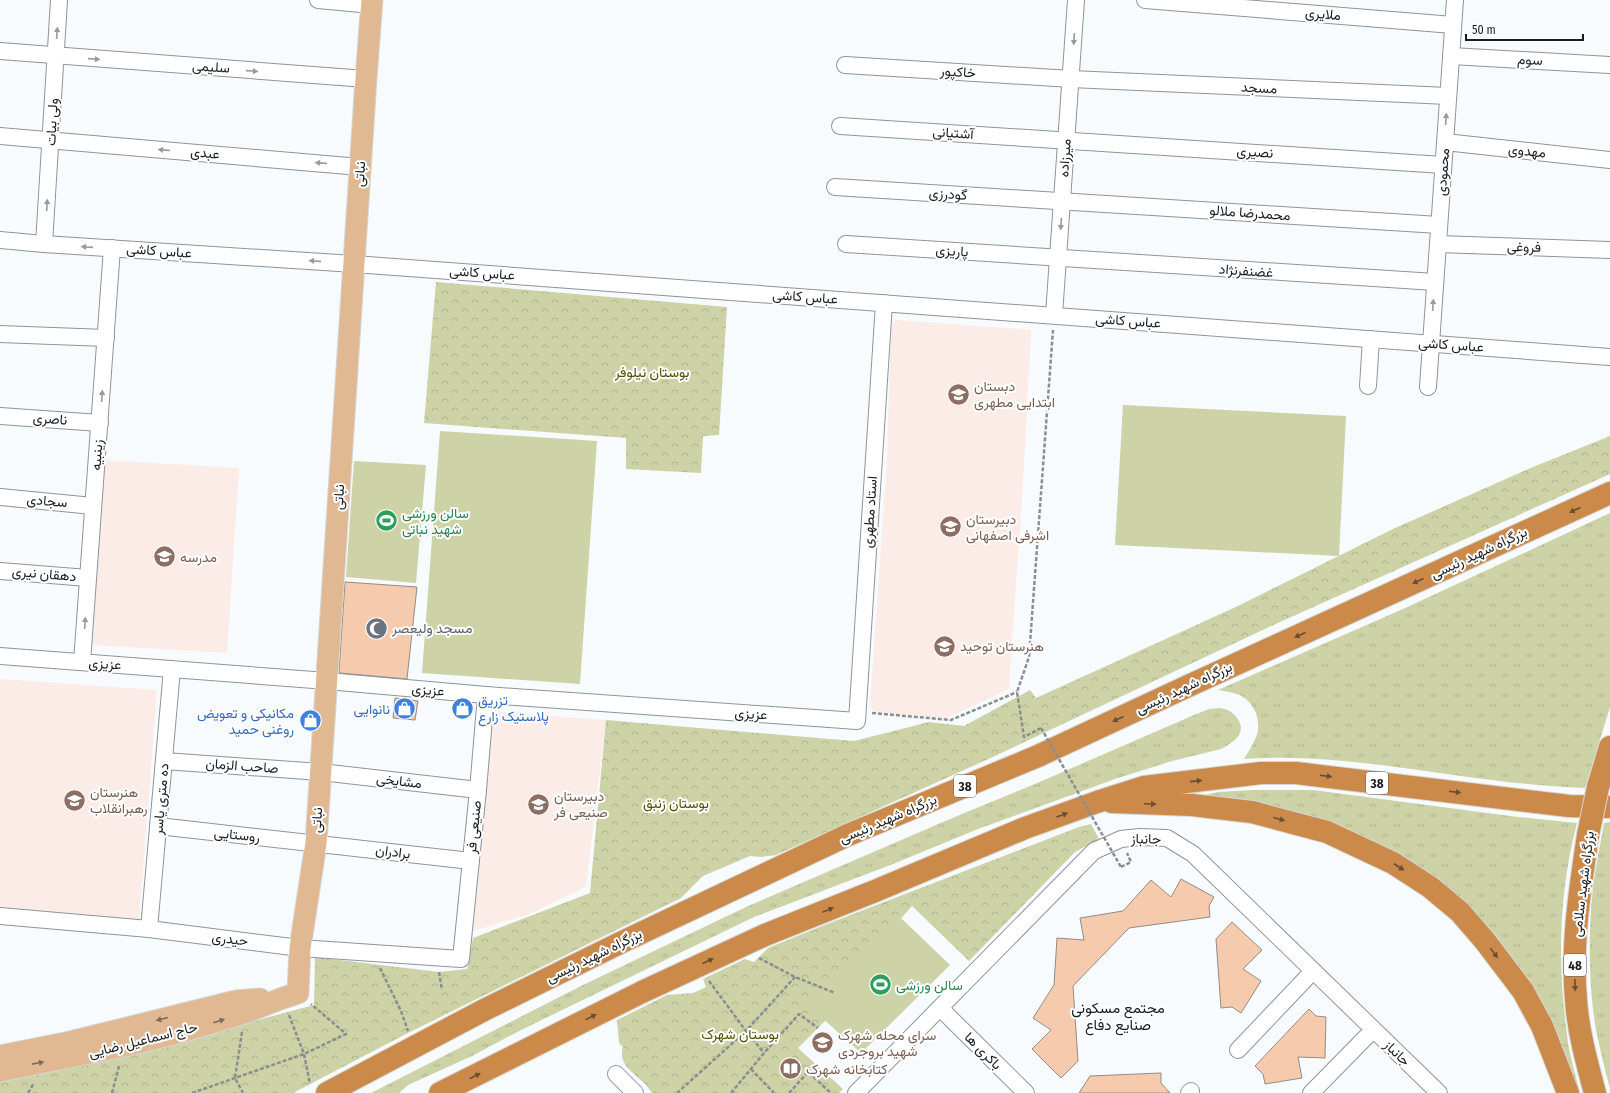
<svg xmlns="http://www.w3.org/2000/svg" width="1610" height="1093" font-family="'Fira Sans Condensed',Vazirmatn,sans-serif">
  <defs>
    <pattern id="grass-tufts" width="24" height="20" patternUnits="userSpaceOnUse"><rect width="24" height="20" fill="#ced2a7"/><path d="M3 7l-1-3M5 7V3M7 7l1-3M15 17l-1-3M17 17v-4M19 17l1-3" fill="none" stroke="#b0b48f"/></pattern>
    <pattern id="park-crowns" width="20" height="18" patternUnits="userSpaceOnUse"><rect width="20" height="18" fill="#ced2a7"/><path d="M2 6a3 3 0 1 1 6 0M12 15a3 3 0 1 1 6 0" fill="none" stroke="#b0b48f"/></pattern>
  </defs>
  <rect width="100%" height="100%" fill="#f7fbfe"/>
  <g fill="#fcece8">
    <path d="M896,320L1031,330L1024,466L1009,689L947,718L876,712L870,706L887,458L891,327Z"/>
    <path d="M104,460L239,468L227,653L92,645Z"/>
    <path d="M0,679L157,690L139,920L0,910Z"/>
    <path d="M487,711L606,720L586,887L527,915L473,931Z"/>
  </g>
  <g fill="url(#grass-tufts)">
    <path d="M1610,513V707L1585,788C1543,786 1502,782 1461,776C1389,766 1317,754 1244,759C1248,752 1253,745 1256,737C1263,721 1253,699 1237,694C1231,692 1224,691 1218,690L1403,609Z"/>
    <path d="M1219,708C1227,709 1232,711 1237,718C1248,733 1234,742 1221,749L1172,761L1115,779L978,829L893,864L754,917L521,1030L472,1056L408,1085L399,1093H371L583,985L746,907L957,816L1035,784L1194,715L1209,709Z"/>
    <path d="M1253,790H1313L1518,817L1577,823C1559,891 1557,964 1567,1034C1569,1054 1575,1073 1580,1093H1575L1551,1028L1426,876L1193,798L1218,792Z"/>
    <path d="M1610,822V1088C1605,1071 1601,1053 1597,1035C1589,994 1588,939 1592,898C1594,873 1600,847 1604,823Z"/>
  </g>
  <g fill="url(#park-crowns)">
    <path d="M436,282L727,307L719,435L703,436L701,473L626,469V438L424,423Z"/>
    <path d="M1610,436V474L1269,627L995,756L776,855L761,857L750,856L703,876L681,898L408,1033L293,1093H0V1080L163,1045L314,1005L315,957L439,972L467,969L473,938L590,893L606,720L854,741L929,722L964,726L1030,690L1036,698L1238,606L1393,529L1533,467Z"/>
    <path d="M1091,824L1099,839L1075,852L969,961L912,906L835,993L828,1018L798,1048L843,1089L839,1093H652C650,1091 649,1088 646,1085C636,1074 617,1065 623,1047L619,1043L617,1020L667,995L693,993L706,987L703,979L707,977L745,959L754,962L768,948L822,926L1079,827Z"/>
  </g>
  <g fill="#ced2a7">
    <path d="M1123,405L1346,416L1339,556L1115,545Z"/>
    <path d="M440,431L597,441L580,684L422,673Z"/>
    <path d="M354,461L426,465L416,583L346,577Z"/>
    <path d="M901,918L950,965L861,1053L809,1006Z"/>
  </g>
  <g fill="#f6caad" stroke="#948b85">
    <path d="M345,582L417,587L407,679L340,673L339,671Z"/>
    <path d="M395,698L418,701L415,720L393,718Z"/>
    <path d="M1181,879L1214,897L1209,906L1210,917L1129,928L1073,986L1078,1061L1061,1078L1032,1049L1051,1030L1033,1018L1054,985L1057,938L1084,940L1080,918L1123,911L1151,880L1171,897Z"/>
    <path d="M1232,922L1262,950L1243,969L1261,981L1241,1013L1232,1007L1221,1008L1216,939Z"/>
    <path d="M1309,1009L1316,1016L1326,1017L1325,1058L1298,1057L1302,1078L1265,1084L1263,1074L1255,1066Z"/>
    <path d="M1161,1073V1083L1170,1093H1079L1090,1076Z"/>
  </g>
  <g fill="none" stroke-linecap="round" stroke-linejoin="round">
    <defs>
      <g id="minor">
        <path d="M318,0L372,5"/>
        <path d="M1145,0L1453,25"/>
        <path d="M0,51L366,79"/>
        <path d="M1451,56L1610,65"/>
        <path d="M845,65L1071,79L1448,96"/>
        <path d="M840,126L1443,165"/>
        <path d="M0,136L360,167"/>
        <path d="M1445,142L1610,160"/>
        <path d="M835,187L1439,225"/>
        <path d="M0,240L44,244L354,264L1610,357"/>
        <path d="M44,244L59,0"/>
        <path d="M846,244L1435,282"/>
        <path d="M1438,244L1610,250"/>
        <path d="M1054,315L1076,0"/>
        <path d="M0,334L106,338"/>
        <path d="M1368,386L1371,339"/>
        <path d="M1428,387L1455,0"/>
        <path d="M0,416L100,423"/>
        <path d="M0,497L93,506"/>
        <path d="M0,571L88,578"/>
        <path d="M0,656L327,681L486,695L857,721L884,303"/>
        <path d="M82,662L112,248"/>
        <path d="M164,761L321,772L478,790"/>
        <path d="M158,826L471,861"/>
        <path d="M0,916L149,929L300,948L461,959L478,790L486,695"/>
        <path d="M149,929L172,669"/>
        <path d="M940,1008L1026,1093"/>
        <path d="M1238,1050L1313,971"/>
        <path d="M616,1074L635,1093"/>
        <path d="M856,1093L1094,851L1121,839L1140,837L1167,838L1193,854L1439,1093"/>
        <path d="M1189,1093L1191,1091"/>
        <path d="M1311,1093L1373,1030"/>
      </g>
      <g id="major">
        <path d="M0,1056L70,1042L236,1001L260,999"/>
        <path d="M0,1071L124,1046L185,1031L244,1013L283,998L298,993L300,948L316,843L366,79L372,0"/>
      </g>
      <g id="highway">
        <path d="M1598,787L1610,747"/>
        <path d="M1112,802L1192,805L1252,812L1327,832L1393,863L1430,887L1460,912L1485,941L1523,991L1542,1026L1568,1093"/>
        <path d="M1588,835C1580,889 1571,945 1576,1000C1578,1031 1587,1063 1595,1093"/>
        <path d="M327,1093L486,1009L622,942L848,835L1038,756L1186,687L1610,493"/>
        <path d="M440,1093L642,992L765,935L875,891L1025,828L1097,802L1144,787L1261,773H1296L1569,806L1610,807"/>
      </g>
    </defs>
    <use href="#minor" stroke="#8c959b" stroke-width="18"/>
    <use href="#major" stroke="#d6d6d7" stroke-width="23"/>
    <use href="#highway" stroke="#d6d6d7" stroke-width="24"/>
    <g stroke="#8b8e91" stroke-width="2.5" stroke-dasharray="4 2" stroke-linecap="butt">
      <path d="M872,713L951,720L1017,692"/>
      <path d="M1041,728L1024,737L1017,692L1029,657L1053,330"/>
      <path d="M1121,867L1131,862L1127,853"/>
      <path d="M759,958L795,977L835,993"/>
      <path d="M380,968L401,1011L408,1031"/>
      <path d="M439,972L442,990"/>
      <path d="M709,981L746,1031L764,1053"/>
      <path d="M289,1015L304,1054L310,1084"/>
      <path d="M242,1032L235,1078L243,1093"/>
      <path d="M751,1069L774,1093"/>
      <path d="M28,1093L34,1083"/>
      <path d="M112,1093L119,1066"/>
      <path d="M192,1093L304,1054L346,1034L311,1004"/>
      <path d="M677,1093L746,1031L795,977"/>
      <path d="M731,1093L764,1053L799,1014L818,1028"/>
      <path d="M789,1093L808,1072L831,1093"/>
    </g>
    <use href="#minor" stroke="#fff" stroke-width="16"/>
    <use href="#major" stroke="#e0b892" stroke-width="21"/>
    <use href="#highway" stroke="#cb894a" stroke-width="22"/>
    <defs>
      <path id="highway-bridge" d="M1588,835L1598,787"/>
    </defs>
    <use href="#highway-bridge" stroke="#d6d6d7" stroke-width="24" stroke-linecap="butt"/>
    <path stroke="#8b8e91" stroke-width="2.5" stroke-dasharray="4 2" stroke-linecap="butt" d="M1041,728L1121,867"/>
    <use href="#highway-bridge" stroke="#cb894a" stroke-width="22"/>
  </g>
  <defs><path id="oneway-solid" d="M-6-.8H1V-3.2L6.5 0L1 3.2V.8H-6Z"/></defs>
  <g fill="#98999b">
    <use href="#oneway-solid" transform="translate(57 33) rotate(-86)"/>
    <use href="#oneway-solid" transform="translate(1074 39) rotate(94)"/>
    <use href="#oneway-solid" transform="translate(94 59) rotate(4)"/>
    <use href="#oneway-solid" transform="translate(252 71) rotate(4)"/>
    <use href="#oneway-solid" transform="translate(1446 119) rotate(-86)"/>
    <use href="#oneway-solid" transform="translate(164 150) rotate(-175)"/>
    <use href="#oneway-solid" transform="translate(321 163) rotate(-175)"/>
    <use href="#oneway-solid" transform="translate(47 205) rotate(-87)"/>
    <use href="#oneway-solid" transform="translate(1061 224) rotate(94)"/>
    <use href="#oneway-solid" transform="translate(87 247) rotate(-176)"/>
    <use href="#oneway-solid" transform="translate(315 261) rotate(-176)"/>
    <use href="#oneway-solid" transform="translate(1433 305) rotate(-86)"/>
    <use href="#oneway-solid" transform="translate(102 396) rotate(-86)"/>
    <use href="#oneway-solid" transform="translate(85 623) rotate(-86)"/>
  </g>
  <g fill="#6a4e33">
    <use href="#oneway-solid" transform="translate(1575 510) rotate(155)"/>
    <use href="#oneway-solid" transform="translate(1418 581) rotate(155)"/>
    <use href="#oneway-solid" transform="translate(1300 635) rotate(155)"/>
    <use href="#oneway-solid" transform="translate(1118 719) rotate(155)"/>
    <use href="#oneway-solid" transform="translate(1326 776) rotate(7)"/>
    <use href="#oneway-solid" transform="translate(1196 781) rotate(-6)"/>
    <use href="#oneway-solid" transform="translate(1455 792) rotate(7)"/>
    <use href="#oneway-solid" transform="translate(1150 804) rotate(2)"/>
    <use href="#oneway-solid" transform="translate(1062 815) rotate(-20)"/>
    <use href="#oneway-solid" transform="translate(1279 819) rotate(15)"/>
    <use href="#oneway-solid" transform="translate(1399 867) rotate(33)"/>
    <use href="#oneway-solid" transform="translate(828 910) rotate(-22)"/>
    <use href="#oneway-solid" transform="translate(1494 953) rotate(53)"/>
    <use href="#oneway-solid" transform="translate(708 961) rotate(-25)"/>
    <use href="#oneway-solid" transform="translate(1575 985) rotate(89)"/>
    <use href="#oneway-solid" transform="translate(591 1017) rotate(-27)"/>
    <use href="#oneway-solid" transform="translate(475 1076) rotate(-27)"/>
  </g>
  <g fill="#7d6a59">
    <use href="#oneway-solid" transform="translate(162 1019) rotate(165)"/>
    <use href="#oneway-solid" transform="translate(219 1021) rotate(-17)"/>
    <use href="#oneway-solid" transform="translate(38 1063) rotate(-11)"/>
  </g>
  <defs>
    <symbol id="school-disc" viewBox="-11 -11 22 22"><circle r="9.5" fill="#8d6e63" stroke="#fff"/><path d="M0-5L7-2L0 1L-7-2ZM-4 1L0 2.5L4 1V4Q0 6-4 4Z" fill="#fff"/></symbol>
    <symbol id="stadium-disc" viewBox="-11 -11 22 22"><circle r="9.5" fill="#2e9e5b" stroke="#fff"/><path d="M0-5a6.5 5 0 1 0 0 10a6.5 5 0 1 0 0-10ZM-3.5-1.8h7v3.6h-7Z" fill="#fff"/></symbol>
    <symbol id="mosque-disc" viewBox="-11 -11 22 22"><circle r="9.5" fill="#6b7280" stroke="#fff"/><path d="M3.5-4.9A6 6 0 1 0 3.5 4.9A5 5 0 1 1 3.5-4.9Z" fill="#fff"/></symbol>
    <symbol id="shop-disc" viewBox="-11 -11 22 22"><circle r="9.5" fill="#3f7fe0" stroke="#fff"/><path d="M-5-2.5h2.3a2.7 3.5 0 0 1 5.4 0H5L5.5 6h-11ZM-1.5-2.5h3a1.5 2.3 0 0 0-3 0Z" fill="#fff"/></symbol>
    <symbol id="university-disc" viewBox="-11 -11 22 22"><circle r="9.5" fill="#8d6e63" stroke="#fff"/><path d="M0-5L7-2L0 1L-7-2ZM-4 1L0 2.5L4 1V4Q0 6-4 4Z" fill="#fff"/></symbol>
    <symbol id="library-disc" viewBox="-11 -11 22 22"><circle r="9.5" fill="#8d6e63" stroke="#fff"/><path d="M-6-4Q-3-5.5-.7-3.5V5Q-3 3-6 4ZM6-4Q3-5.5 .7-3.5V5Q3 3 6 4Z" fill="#fff"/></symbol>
  </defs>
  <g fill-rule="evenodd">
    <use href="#school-disc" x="946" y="382" width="25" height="25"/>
    <use href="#stadium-disc" x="374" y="508" width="25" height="25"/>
    <use href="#school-disc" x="938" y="514" width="25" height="25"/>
    <use href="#school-disc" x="152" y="544" width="25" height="25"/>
    <use href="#mosque-disc" x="364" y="616" width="25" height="25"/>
    <use href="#school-disc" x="932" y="634" width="25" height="25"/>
    <use href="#shop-disc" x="450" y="696" width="25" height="25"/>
    <use href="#shop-disc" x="392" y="696" width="25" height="25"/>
    <use href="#shop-disc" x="298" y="708" width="25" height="25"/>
    <use href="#school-disc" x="62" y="788" width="25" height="25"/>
    <use href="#school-disc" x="526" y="792" width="25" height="25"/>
    <use href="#stadium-disc" x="868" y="972" width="25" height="25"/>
    <use href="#university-disc" x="810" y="1030" width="25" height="25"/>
    <use href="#library-disc" x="778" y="1056" width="25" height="25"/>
  </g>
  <g text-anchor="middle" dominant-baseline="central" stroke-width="4" stroke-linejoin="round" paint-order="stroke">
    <g fill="#fff" stroke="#5f6163" stroke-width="1">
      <rect x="1366" y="772" width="22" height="22" rx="3"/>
      <rect x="954" y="775" width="22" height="22" rx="3"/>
      <rect x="1564" y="954" width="22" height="22" rx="3"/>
    </g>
    <g font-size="13" font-weight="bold" fill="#1a1d20">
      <text x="1377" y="783">38</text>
      <text x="965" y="786">38</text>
      <text x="1575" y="965">48</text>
    </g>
    <g font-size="14" fill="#1a1d20" stroke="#fff">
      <text transform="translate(1323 14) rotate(5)">ملایری</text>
      <text transform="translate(1530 60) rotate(3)">سوم</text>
      <text transform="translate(211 67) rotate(4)">سلیمی</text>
      <text transform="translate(958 72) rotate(4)">خاکپور</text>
      <text transform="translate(1259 88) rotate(3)">مسجد</text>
      <text transform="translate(52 122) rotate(-87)">ولی بیات</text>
      <text transform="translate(953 133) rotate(4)">آشتیانی</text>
      <text transform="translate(1527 151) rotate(6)">مهدوی</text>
      <text transform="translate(1255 152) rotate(4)">نصیری</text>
      <text transform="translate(205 153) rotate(5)">عبدی</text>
      <text transform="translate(1065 158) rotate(-86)">میرزاده</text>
      <text transform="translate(1443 172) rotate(-86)">محمودی</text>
      <text transform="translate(360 174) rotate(-86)">نباتی</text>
      <text transform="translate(948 194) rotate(4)">گودرزی</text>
      <text transform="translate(1250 213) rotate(4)">محمدرضا ملالو</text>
      <text transform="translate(1524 247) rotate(2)">فروغی</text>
      <text transform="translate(159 251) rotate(4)">عباس کاشی</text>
      <text transform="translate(952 251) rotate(4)">پاریزی</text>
      <text transform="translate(1246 271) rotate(4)">غضنفرنژاد</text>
      <text transform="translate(482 273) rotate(4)">عباس کاشی</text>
      <text transform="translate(805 297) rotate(4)">عباس کاشی</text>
      <text transform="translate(1128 321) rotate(4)">عباس کاشی</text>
      <text transform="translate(1451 345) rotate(4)">عباس کاشی</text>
      <text transform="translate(50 419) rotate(4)">ناصری</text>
      <text transform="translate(97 455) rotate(-86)">زینبیه</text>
      <text transform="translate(339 497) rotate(-86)">نباتی</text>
      <text transform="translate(47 501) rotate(5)">سجادی</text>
      <text transform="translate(870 512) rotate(-86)">استاد مطهری</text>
      <text transform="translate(1479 553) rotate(-25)">بزرگراه شهید رئیسی</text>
      <text transform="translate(44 574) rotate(5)">دهقان نیری</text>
      <text transform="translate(105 664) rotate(4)">عزیزی</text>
      <text transform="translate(1184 688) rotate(-25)">بزرگراه شهید رئیسی</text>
      <text transform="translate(428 690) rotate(5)">عزیزی</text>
      <text transform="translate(751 714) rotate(4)">عزیزی</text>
      <text transform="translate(242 766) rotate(4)">صاحب الزمان</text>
      <text transform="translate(399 781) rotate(7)">مشایخی</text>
      <text transform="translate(161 799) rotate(-85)">ده متری یاسر</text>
      <text transform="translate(888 819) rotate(-23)">بزرگراه شهید رئیسی</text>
      <text transform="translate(317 820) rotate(-86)">نباتی</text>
      <text transform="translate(474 827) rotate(-84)">صنیعی فر</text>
      <text transform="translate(237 835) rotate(6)">روستایی</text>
      <text transform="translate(1146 839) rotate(1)">جانباز</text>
      <text transform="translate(393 852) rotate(7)">برادران</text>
      <text transform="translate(1583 884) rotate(-83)">بزرگراه شهید سلامی</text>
      <text transform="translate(230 939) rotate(7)">حیدری</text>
      <text transform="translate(594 956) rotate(-26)">بزرگراه شهید رئیسی</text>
      <text transform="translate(143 1040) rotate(-14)">حاج اسماعیل رضایی</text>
      <text transform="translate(983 1051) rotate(45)">باکری ها</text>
      <text transform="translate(1397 1053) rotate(44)">جانباز</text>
    </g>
    <g font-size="14" fill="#4e5100" stroke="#fff">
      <text x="652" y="372">بوستان نیلوفر</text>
      <text x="676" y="803">بوستان زنبق</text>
      <text x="740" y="1034">بوستان شهرک</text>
    </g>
    <g font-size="14" fill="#785e54" stroke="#fff" text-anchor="start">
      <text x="974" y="386">دبستان<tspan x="974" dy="16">ابتدایی مطهری</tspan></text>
      <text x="966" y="519">دبیرستان<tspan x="966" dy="16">اشرفی اصفهانی</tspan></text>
      <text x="180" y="557">مدرسه</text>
      <text x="960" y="646">هنرستان توحید</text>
      <text x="90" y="792">هنرستان<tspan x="90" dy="16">رهبرانقلاب</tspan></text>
      <text x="554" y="796">دبیرستان<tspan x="554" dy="16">صنیعی فر</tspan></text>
      <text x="838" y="1035">سرای محله شهرک<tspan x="838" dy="16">شهید بروجردی</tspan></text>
      <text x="806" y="1069">کتابخانه شهرک</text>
    </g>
    <g font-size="14" fill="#27864d" stroke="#fff" text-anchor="start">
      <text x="402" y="513">سالن ورزشی<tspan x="402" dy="16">شهید نباتی</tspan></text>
      <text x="896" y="985">سالن ورزشی</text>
    </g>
    <g font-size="14" fill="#5b616d" stroke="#fff" text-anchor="start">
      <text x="392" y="628">مسجد ولیعصر</text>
    </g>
    <g font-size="14" fill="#366cbe" stroke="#fff" text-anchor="end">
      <text x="478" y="700" text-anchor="start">تزریق<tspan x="478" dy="16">پلاستیک زارع</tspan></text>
      <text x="390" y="709">نانوایی</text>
      <text x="294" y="713">مکانیکی و تعویض<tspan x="294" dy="16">روغنی حمید</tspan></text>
    </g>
    <g font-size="15" fill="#1a1d20" stroke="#fff">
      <text x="1118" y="1008">مجتمع مسکونی<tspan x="1118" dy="17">صنایع دفاع</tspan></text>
    </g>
  </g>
  <path d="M1466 34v6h117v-6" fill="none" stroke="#1a1d20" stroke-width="2"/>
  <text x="1472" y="34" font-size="12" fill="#1a1d20" stroke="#ffffff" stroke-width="3" paint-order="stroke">50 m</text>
</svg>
